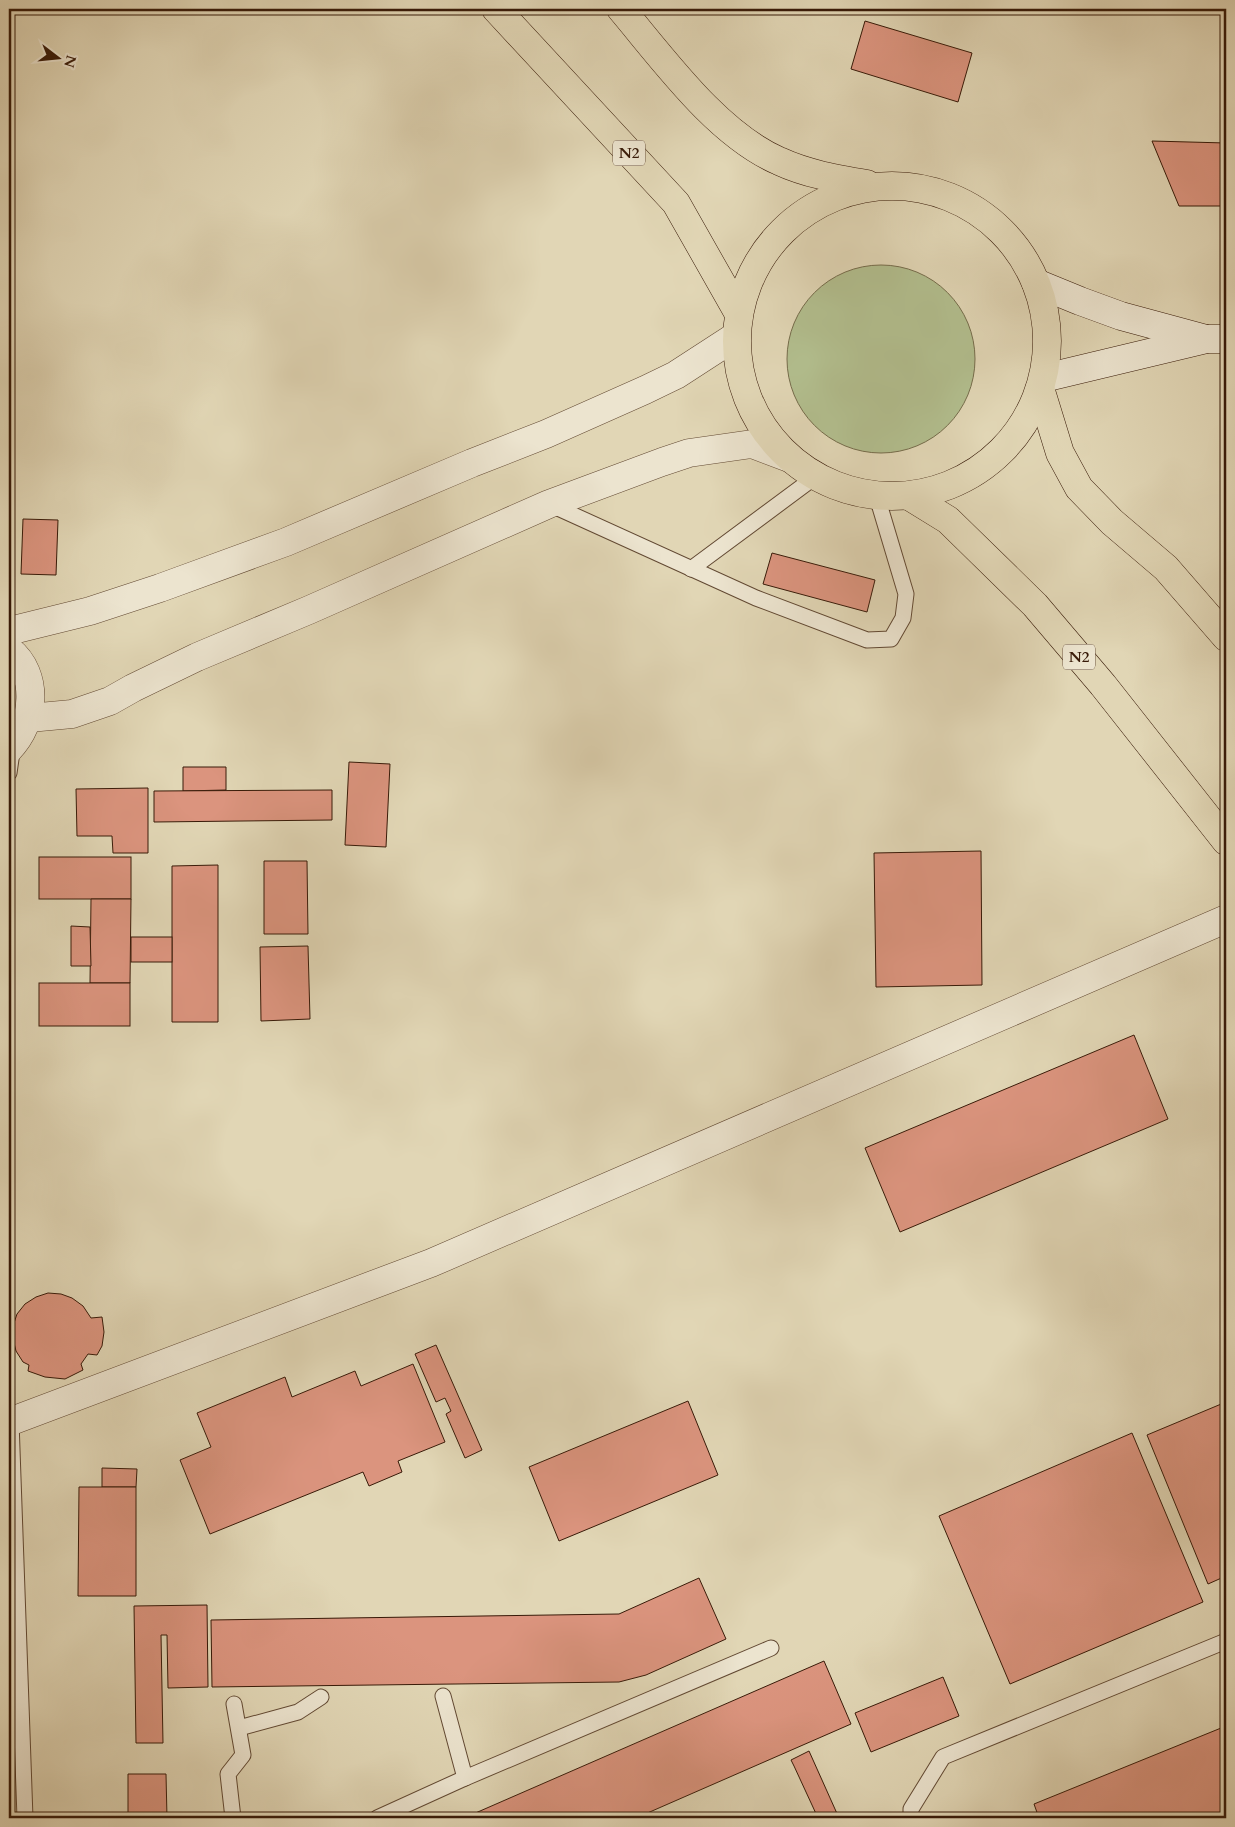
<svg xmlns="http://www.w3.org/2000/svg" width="1235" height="1827" font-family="Cardo,serif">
  <rect width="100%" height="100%" fill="#e1d6b5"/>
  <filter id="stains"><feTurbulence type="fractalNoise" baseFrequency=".004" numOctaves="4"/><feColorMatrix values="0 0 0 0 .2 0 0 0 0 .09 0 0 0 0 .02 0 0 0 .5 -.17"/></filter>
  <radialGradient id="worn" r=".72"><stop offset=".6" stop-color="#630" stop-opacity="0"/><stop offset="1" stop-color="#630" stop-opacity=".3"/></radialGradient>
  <circle fill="#b2be8e" stroke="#756c4b" cx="881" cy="359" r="94"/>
  <g fill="#db947e" stroke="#381a08">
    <path d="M865,21L972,53L958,102L851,69Z"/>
    <path d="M1152,141L1226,143V206H1179Z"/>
    <path d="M23,519L58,520L56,575L21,574Z"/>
    <path d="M9,525L12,553H9Z"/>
    <path d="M772,553L875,580L867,612L763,584Z"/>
    <path d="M349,762L390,764L386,847L345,845Z"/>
    <path d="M183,767H226V790L183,791Z"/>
    <path d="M148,788V853H113L112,836H77L76,789Z"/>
    <path d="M332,790V820L154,822V791Z"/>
    <path d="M981,851L982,985L876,987L874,853Z"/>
    <rect x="39" y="857" width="92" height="42"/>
    <path d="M264,861H307L308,934H264Z"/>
    <path d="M218,865V1022H172V866Z"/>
    <path d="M91,899H131L130,983H90Z"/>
    <path d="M71,926L90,927L91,966H71Z"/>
    <rect x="131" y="937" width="41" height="25"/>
    <path d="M308,946L310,1019L261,1021L260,947Z"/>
    <rect x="39" y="983" width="91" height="43"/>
    <path d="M1134,1035L1168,1119L900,1232L865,1148Z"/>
    <path d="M48,1293L61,1294L72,1298L83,1306L91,1318L102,1317L104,1332L102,1346L97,1355L88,1354L81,1364L83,1370L65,1379L45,1377L28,1371L29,1365L23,1362L16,1351L13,1339V1326L17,1314L25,1304L36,1297Z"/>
    <path d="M436,1345L482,1450L465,1458L446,1414L451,1411L445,1398L436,1402L415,1354Z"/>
    <path d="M413,1364L445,1442L398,1461L402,1472L369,1486L363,1472L210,1534L180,1460L211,1447L197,1413L285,1377L292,1397L355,1371L361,1386Z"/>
    <path d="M688,1401L718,1475L559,1541L529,1467Z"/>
    <path d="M1226,1402V1576L1208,1584L1147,1435Z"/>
    <path d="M1132,1433L1203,1602L1010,1684L939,1516Z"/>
    <path d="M102,1468L137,1469L136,1487H102Z"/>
    <path d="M79,1487H136V1596H78Z"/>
    <path d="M699,1578L726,1639L646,1675L619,1682L212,1687L211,1620L619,1614Z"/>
    <path d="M207,1605L208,1687L168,1688L167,1635H161L163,1743H136L134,1606Z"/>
    <path d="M824,1661L851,1724L636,1818H464Z"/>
    <path d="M943,1677L959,1716L871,1752L855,1713Z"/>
    <path d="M1226,1726V1818H1039L1034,1804Z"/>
    <path d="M809,1751L839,1818H818L794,1766L791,1760Z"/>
    <path d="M128,1774H166L167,1818H128Z"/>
  </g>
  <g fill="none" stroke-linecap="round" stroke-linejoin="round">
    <defs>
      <g id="service">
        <path d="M549,504L756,598L867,640L891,639L903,618L906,594L877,497"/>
        <path d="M691,569L815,477"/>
        <path d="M9,773L13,745"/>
        <path d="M9,1422L11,1421L25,1818"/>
        <path d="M443,1696L465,1778"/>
        <path d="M239,1728L298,1712L321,1697"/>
        <path d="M233,1818L228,1774L243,1755L234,1704"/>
        <path d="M377,1818L465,1778L771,1648"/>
        <path d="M911,1818V1809L943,1757L1226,1641"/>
      </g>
      <g id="minor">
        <path d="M9,631L90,611L160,588L286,542L472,463L546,434L645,390L676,375L733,338"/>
        <path d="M9,650C40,675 35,722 9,749"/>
        <path d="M29,718L72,714L110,701L133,688L197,657L309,610L549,504L662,462L689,453L752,444L789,458"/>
        <path d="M9,1422L431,1263L1226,919"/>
      </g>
      <g id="secondary">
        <path d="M1036,283L1080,301L1121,316L1206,339"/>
        <path d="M1044,378L1207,339H1226"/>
      </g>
      <g id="trunk">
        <path d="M496,9L676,203L739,314"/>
        <path d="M621,9C664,60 717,134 779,161C807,174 837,179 867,184"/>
        <circle cx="892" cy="341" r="155"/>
        <path d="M1040,388L1060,453L1079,488L1112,522L1166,568L1226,637"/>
        <path d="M909,496L948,520L1035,605L1103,685L1226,841"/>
      </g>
    </defs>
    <use href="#service" stroke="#624933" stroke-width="17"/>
    <use href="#minor" stroke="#624933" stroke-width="29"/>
    <use href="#secondary" stroke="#381a08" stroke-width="29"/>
    <use href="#trunk" stroke="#381a08" stroke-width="29"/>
    <use href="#service" stroke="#ece4cf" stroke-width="15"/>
    <use href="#minor" stroke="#ece4cf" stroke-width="28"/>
    <use href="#secondary" stroke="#ece4cf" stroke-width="28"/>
    <use href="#trunk" stroke="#e1d6b5" stroke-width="28"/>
  </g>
  <g text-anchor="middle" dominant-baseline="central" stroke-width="4.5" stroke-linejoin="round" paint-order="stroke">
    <g fill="#ece4cf" stroke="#6e5744" stroke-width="1">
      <rect x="613" y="140.5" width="32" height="25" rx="4"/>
      <rect x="1063" y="644.5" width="32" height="25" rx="4"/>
    </g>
    <g font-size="15" font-weight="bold" fill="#381a08">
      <text x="629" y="153">N2</text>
      <text x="1079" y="657">N2</text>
    </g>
  </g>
  <rect width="1235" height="1827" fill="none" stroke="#e1d6b5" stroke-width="30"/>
  <rect x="10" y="10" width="1215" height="1807" fill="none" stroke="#381a08" stroke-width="2.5"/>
  <rect x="15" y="15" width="1205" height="1797" fill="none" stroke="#381a08"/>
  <g transform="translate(58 58) rotate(106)" stroke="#ece4cf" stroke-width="4" paint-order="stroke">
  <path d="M0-4L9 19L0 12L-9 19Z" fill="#381a08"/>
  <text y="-8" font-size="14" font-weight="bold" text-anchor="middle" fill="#381a08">N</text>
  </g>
  <rect width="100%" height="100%" filter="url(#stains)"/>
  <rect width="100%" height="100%" fill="url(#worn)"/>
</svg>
